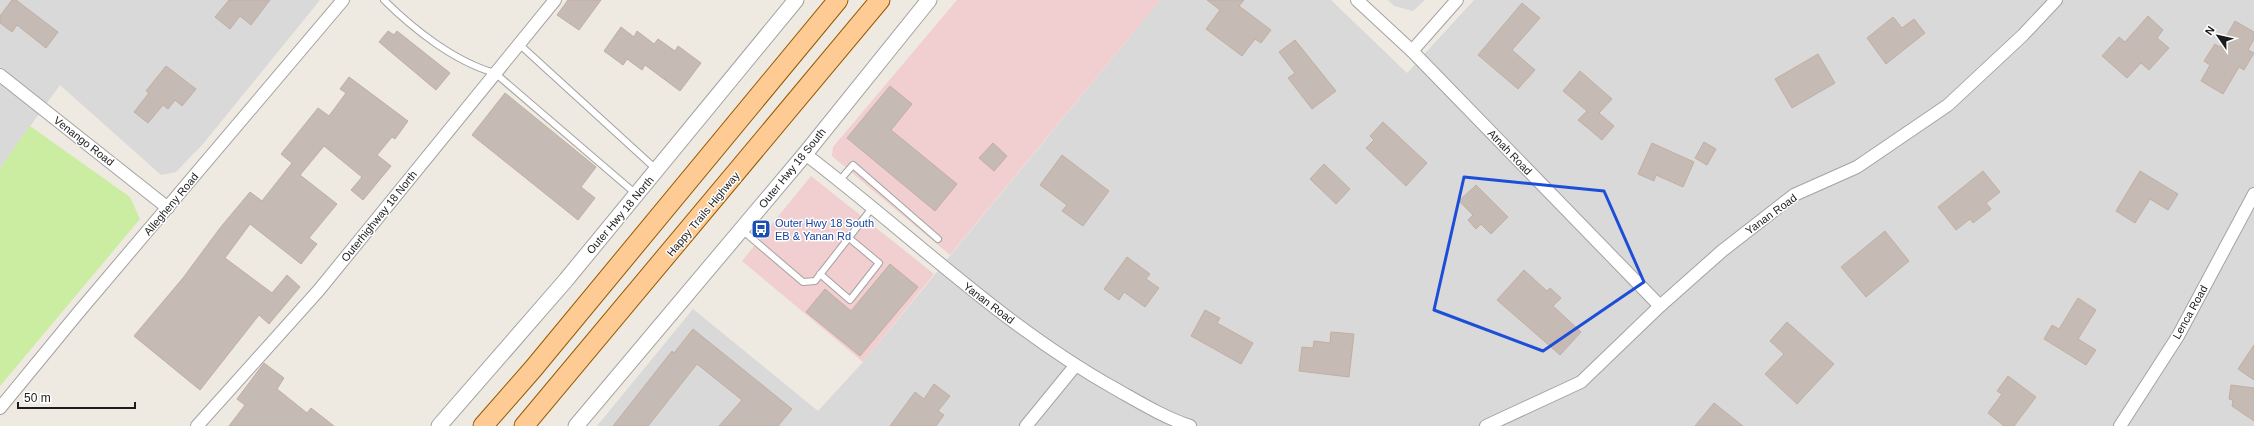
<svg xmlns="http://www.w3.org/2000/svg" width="2254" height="426" font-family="Arial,sans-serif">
  <rect width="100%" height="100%" fill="#eee9e1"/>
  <g fill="#dad9d9">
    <path d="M0,0H320L203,144L176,172L161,175L60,85L0,168Z"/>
    <path d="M1160,0H1331L1407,73L1474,0H2254V426H597L693,309L818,411L863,362Z"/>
    <path d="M1388,0H1425L1413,11L1394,6Z"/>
  </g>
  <g fill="#f1cecf">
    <path d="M957,0H1160L950,255L832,156L833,147Z"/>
    <path d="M811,176L934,274L863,362L742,261Z"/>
  </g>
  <path fill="#cbeda2" d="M30,126L130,197L140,219L0,386V168Z"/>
  <g fill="#c6bbb4" stroke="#c1aea2">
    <path d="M12,0H16L58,32L46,48L17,25L12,32L0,23V16Z"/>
    <path d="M229,0H270L251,25L240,16L230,29L215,17Z"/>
    <path d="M568,0H601L579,30L557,15Z"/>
    <path d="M1207,0H1244L1239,6L1271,30L1261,43L1255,39L1242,56L1206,29L1220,10Z"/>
    <path d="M1522,3L1540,18L1512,50L1535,70L1518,89L1478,55Z"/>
    <path d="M2148,16L2163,30L2157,38L2169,48L2149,70L2141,63L2127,78L2102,56L2119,37L2125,42Z"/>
    <path d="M1893,17L1902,28L1914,19L1925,33L1886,64L1867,38Z"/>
    <path d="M2235,21L2254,32V39L2248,50L2254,53L2244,70L2239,67L2223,94L2201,81L2210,65L2204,61L2215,44L2220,47Z"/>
    <path d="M621,27L634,37L637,31L654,44L658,39L675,51L678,46L701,63L680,91L645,65L642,70L627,59L623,65L604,51Z"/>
    <path d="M388,31L394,35L397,31L450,73L436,90L379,42Z"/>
    <path d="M1295,40L1336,91L1312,109L1288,78L1295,73L1279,52Z"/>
    <path d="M1818,54L1835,83L1792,108L1775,79Z"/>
    <path d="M166,66L196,89L182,106L175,100L168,109L163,105L148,123L134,112L149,93L146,91Z"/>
    <path d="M1580,71L1612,99L1599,113L1614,126L1602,140L1578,120L1587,111L1563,91Z"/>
    <path d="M349,77L408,121L395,139L392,137L377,155L391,166L363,200L351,190L362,177L324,146L300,175L337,204L309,238L317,244L301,264L250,224L225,258L272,293L287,275L300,287L269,324L259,315L200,390L134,336L183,278L220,228L250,192L262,201L292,163L281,154L318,108L329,116L346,93L340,89Z"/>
    <path d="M890,86L912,104L891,130L957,184L935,211L847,138Z"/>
    <path d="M505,93L596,167L581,187L595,198L578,220L472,135Z"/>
    <path d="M1383,122L1427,163L1406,186L1366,148L1374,140L1370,136Z"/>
    <path d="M1704,142L1716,149L1707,165L1695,158Z"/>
    <path d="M993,143L1007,156L994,171L979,158Z"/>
    <path d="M1652,143L1694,162L1683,187L1656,175L1654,181L1638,174Z"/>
    <path d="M1062,155L1109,191L1083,226L1062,211L1067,205L1040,185Z"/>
    <path d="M1324,164L1350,189L1336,204L1310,179Z"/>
    <path d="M1983,171L2000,192L1986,203L1991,209L1973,223L1970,219L1956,230L1938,207Z"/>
    <path d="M2140,171L2178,194L2168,210L2150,199L2135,223L2116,211Z"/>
    <path d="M1476,185L1508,217L1491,234L1481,224L1476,229L1468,220L1473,215L1459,201Z"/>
    <path d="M1885,231L1909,261L1866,297L1841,267Z"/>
    <path d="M1127,257L1150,274L1146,279L1159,288L1145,307L1124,292L1119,300L1104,289Z"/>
    <path d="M890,264L918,287L860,356L806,312L825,289L851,311Z"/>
    <path d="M1524,270L1547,291L1550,288L1561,298L1553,306L1581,332L1560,355L1497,300Z"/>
    <path d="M2078,298L2096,310L2078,339L2096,350L2086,365L2044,339L2052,325L2059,329Z"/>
    <path d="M1205,310L1220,318L1217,323L1253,343L1241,364L1191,336Z"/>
    <path d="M1787,322L1834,364L1797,404L1765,374L1784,354L1770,341Z"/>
    <path d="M693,329L792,409L778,426H719L742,400L697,364L648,426H613L672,351L674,353Z"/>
    <path d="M1331,332L1354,334L1349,377L1299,371L1302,347L1313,348L1314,341L1330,343Z"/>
    <path d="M2254,345V380L2238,369Z"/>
    <path d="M264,363L284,378L277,389L307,413L311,408L334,426H229L245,405L237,399Z"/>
    <path d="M2008,376L2036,397L2014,426H2004L1988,413L2002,394L1997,391Z"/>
    <path d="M934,384L950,396L938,411L944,415L936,426H890L915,392L924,399Z"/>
    <path d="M2231,385L2254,388V421L2232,406L2233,400L2229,399Z"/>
    <path d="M1714,403L1743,426H1695Z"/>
  </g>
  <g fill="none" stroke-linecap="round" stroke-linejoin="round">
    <defs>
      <g id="service">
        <path d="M384,0C413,29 455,62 495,73L636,194"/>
        <path d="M519,44L657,170"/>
        <path d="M839,181L853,165L938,239"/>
        <path d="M742,230L803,282L815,281L872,208"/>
        <path d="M820,274L850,300L879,263L849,238"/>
      </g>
      <g id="minor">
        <path d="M1357,0L1412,51L1660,306"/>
        <path d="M1412,51L1457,0"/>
        <path d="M0,75L168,208"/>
        <path d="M805,154C908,232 1000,324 1114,388C1139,402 1163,417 1190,426"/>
        <path d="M0,408L78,313L343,0"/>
        <path d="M197,426L319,290L555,0"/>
        <path d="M1026,426L1075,366"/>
        <path d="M1486,426L1581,382L1660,306L1722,251L1794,195L1857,167L1948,105L2023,35L2056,0"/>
        <path d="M2120,426L2178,336L2254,194"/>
      </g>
      <g id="tertiary">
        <path d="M439,426L566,280L796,0"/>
        <path d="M576,426L805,154L929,0"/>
      </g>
      <g id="primary">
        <path d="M483,426L533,369L838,0"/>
        <path d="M524,426L880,0"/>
      </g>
    </defs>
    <use href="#service" stroke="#a3a3a3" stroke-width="8"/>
    <use href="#minor" stroke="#a3a3a3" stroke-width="14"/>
    <use href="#tertiary" stroke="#a3a3a3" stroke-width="17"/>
    <use href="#primary" stroke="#945a00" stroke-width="21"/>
    <use href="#service" stroke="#fff" stroke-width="6"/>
    <use href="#minor" stroke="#fff" stroke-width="12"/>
    <use href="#tertiary" stroke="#fff" stroke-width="15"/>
    <use href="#primary" stroke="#ffcb95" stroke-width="19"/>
  </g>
  <path fill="none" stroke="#1d4ed8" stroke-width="3" stroke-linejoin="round" d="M1464,177L1604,191L1644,282L1543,351L1434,310Z"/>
  <defs>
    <symbol id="bus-square" viewBox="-11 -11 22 22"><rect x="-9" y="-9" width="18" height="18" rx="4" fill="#1a4fb4" stroke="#fff"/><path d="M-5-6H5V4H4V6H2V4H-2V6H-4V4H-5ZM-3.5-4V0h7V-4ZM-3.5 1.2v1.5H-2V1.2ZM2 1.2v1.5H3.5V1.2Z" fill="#fff"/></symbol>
  </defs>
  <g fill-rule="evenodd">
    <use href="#bus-square" x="750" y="218" width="22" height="22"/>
  </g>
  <g text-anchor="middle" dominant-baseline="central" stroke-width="3" stroke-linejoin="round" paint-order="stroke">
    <g font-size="11" fill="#1c1c1c" stroke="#fff">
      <text transform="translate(84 141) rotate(38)">Venango Road</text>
      <text transform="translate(1510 152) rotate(46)">Atnah Road</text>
      <text transform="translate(792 168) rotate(-51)">Outer Hwy 18 South</text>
      <text transform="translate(171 204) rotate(-50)">Allegheny Road</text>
      <text transform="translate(703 214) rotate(-50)">Happy Trails Highway</text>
      <text transform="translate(1771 214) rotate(-36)">Yanan Road</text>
      <text transform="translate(620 215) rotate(-50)">Outer Hwy 18 North</text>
      <text transform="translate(379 216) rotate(-51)">Outerhighway 18 North</text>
      <text transform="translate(989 303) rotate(37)">Yanan Road</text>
      <text transform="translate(2190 312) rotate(-61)">Lenca Road</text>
    </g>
    <g font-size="11" fill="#164399" stroke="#fff" text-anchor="start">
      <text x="775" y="223">Outer Hwy 18 South<tspan x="775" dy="13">EB &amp; Yanan Rd</tspan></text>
    </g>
  </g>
  <g transform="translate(2218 36) rotate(304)" stroke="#ffffff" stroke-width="3" paint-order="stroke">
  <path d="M0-3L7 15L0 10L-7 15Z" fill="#1c1c1c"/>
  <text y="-6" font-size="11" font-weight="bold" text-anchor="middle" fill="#1c1c1c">N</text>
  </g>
  <path d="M18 402v6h117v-6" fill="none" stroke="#1c1c1c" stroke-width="2"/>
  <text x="24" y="402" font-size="12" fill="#1c1c1c" stroke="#ffffff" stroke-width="3" paint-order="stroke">50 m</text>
</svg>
